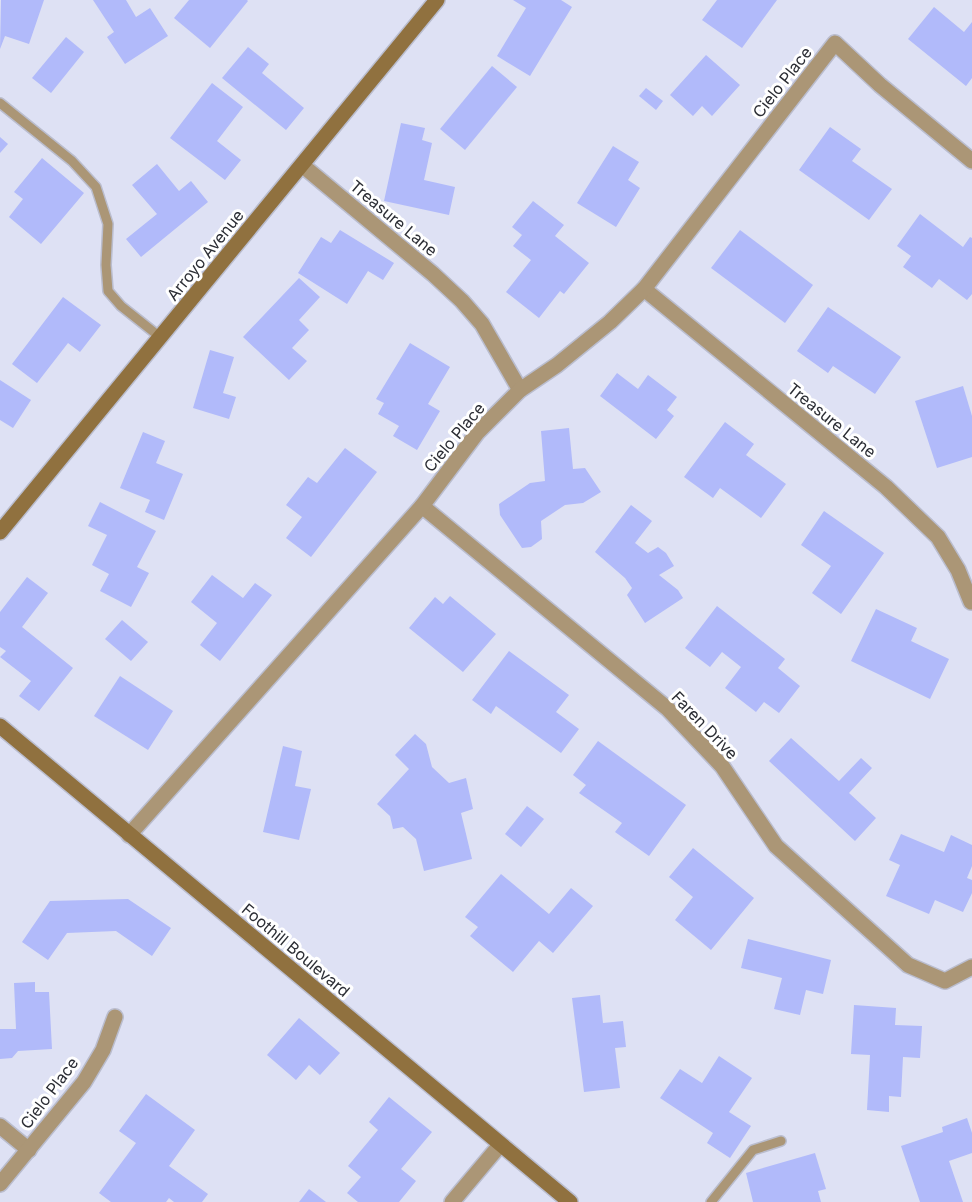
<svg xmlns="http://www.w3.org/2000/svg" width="972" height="1202" font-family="Inter,sans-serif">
  <rect width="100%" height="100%" fill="#dee1f4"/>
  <g fill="#b1bafa">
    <path d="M1,0H44L29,44L5,36L0,49Z"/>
    <path d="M93,0H126L136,17L150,8L168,36L125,64L107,37L114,32Z"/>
    <path d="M189,0H247L248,1L210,48L174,18Z"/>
    <path d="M513,0H561L572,7L530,76L497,56L526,8Z"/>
    <path d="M717,0H777L742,48L702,20Z"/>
    <path d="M934,7L964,32L972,22V78L966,86L908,39Z"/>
    <path d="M66,37L84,52L51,93L32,78Z"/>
    <path d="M248,47L269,64L262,73L304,108L286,130L222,78Z"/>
    <path d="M706,55L740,85L712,116L702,106L693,116L670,95Z"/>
    <path d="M492,66L517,87L465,150L440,129Z"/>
    <path d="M212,83L243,107L217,141L241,160L225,180L170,138Z"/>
    <path d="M646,88L663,101L656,110L639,96Z"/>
    <path d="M401,123L425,128L422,140L432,143L424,180L455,187L449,215L384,201Z"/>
    <path d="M830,127L861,149L852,161L892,189L869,220L799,170Z"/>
    <path d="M0,137L8,144L0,153Z"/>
    <path d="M613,146L639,162L628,180L640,188L616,227L577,203Z"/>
    <path d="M42,158L84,193L41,244L9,217L23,199L14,192Z"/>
    <path d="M157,164L179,191L191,181L208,202L141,257L126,239L157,214L132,185Z"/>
    <path d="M533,201L564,225L555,236L589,263L564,294L560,291L539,318L506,292L531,260L513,246L522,235L512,227Z"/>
    <path d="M920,214L963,247L970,237L972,238V294L967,300L939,279L932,288L903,267L911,256L897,246Z"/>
    <path d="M340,230L394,263L383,280L368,271L347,304L298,273L321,237L331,243Z"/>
    <path d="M740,230L813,285L785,323L711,268Z"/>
    <path d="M299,278L320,297L299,320L309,330L292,348L307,361L289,380L243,337Z"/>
    <path d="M63,297L101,325L80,352L68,343L37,383L12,364Z"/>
    <path d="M828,307L901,357L875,394L833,366L828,373L797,351Z"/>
    <path d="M410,343L450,367L428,404L440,411L417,450L393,436L399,426L378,414L384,403L376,399Z"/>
    <path d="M210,350L234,357L223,393L236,397L229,419L193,408Z"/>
    <path d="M617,373L638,389L648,375L677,397L667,410L674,416L656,439L600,396Z"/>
    <path d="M0,380L31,400L13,428L0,420Z"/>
    <path d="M963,386L972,416V457L937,468L915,401Z"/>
    <path d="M725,422L754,444L746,455L786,484L761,518L720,488L713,498L684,477Z"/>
    <path d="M569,428L573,469L585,468L601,492L583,503L565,505L541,521L542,539L531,547L522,548L500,515L499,504L530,483L545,481L541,431Z"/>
    <path d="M143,432L165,441L156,463L183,474L164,520L145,512L150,500L120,488Z"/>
    <path d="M345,448L377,472L311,557L286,538L302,517L286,505L308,477L317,483Z"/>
    <path d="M100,502L156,531L137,567L149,573L131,607L100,591L109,574L92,565L107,535L88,526Z"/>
    <path d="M631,505L652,521L635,543L648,553L658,547L666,553L674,566L659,575L678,590L683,598L645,623L627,595L632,588L625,578L595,552Z"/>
    <path d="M824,511L884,553L841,614L812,593L831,566L801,545Z"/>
    <path d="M212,575L243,598L255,583L272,595L220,661L200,645L217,623L191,602Z"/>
    <path d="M27,577L48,593L22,627L73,668L39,711L19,696L31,681L0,657L6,651L0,647V612Z"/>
    <path d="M450,596L496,634L463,672L409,628L435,597L443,604Z"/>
    <path d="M717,606L785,659L778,668L800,686L779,713L764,702L756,712L725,688L741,667L722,652L710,667L685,648Z"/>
    <path d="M876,609L917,628L911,641L949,659L930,699L851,661Z"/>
    <path d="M122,620L148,642L131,661L105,639Z"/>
    <path d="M509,651L569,695L556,712L579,729L561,753L496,706L491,714L472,700Z"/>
    <path d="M120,676L173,711L148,750L94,716Z"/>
    <path d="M415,734L426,744L432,767L449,783L466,778L473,809L461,813L472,859L424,871L416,839L403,827L393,829L390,816L377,804L409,769L395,755Z"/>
    <path d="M791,738L839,781L861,758L872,768L849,793L876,818L855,841L769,761Z"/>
    <path d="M598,741L686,805L649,856L615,832L622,823L579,793L586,785L573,775Z"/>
    <path d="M283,746L302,751L295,786L311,789L299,840L263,832Z"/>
    <path d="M527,806L544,819L521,847L505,834Z"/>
    <path d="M901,834L944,852L951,835L972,845V866L967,878L972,880V893L963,912L935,900L929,914L886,896L900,865L889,860Z"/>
    <path d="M693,848L754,898L711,950L675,920L693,897L669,877Z"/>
    <path d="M501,874L549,914L571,888L593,906L553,953L539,941L513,972L470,936L478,927L465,917Z"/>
    <path d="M128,899L171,928L152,956L116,931L67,933L48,960L22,942L50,901Z"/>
    <path d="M748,939L831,960L823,994L806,990L800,1015L774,1009L782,978L741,968Z"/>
    <path d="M35,982V992H49L52,1049L18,1051L12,1058L0,1059V1029H16L14,983Z"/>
    <path d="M600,995L603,1023L623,1021L626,1047L615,1048L620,1088L584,1092L572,998Z"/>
    <path d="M854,1005L896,1008L895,1025L922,1026L920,1058L903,1057L901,1097L889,1096V1112L867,1110L870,1055L851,1054Z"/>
    <path d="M299,1018L340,1053L320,1075L309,1065L296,1080L267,1055Z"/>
    <path d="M719,1056L752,1078L729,1112L751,1126L730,1158L707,1143L713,1133L660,1098L680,1069L702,1083Z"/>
    <path d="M146,1094L195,1130L169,1166L208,1194L202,1202H174L169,1198L166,1202H111L99,1193L136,1143L119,1131Z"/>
    <path d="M389,1097L432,1132L401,1169L416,1181L399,1202H358L347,1193L361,1177L348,1166L378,1130L369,1122Z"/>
    <path d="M967,1118L972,1133V1153L949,1161L963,1202H920L901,1146L943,1132L942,1127Z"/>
    <path d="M815,1153L826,1189L818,1191L821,1202H753L746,1173Z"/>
    <path d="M309,1189L326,1202H299Z"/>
  </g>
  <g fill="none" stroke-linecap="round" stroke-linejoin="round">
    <defs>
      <g id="lane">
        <path d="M0,103L72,161L96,187L108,224L106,265L108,291L121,306L160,337"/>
        <path d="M711,1202L753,1150L781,1141"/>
      </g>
      <g id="street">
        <path d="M302,165L433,274L462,301L482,324L520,390"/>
        <path d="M644,289L886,487L938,537L958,570L971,602"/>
        <path d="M422,506L668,709L722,766L776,846L908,965L945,981L972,967"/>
        <path d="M129,835L422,506L477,433L520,390L557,365L610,322L644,289L835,43L880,85L972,161"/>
        <path d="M0,1126L29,1150"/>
        <path d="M0,1184L84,1082L103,1050L115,1017"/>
        <path d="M452,1202L500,1145"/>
      </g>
      <g id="secondary">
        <path d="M0,532L437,0"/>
        <path d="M0,726L570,1202"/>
      </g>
    </defs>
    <use href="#lane" stroke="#babdce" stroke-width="12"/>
    <use href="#street" stroke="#babdce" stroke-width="18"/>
    <use href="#secondary" stroke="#babdce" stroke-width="18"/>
    <use href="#lane" stroke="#ab9676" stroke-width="9"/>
    <use href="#street" stroke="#ab9676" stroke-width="15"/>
    <use href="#secondary" stroke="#90713f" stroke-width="15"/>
  </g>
  <g text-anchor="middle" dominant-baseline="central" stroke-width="6" stroke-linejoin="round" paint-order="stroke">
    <g font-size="16" fill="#2b2d34" stroke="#fff">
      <text transform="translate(782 82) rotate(-52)">Cielo Place</text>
      <text transform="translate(394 218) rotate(40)">Treasure Lane</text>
      <text transform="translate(205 255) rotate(-51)">Arroyo Avenue</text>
      <text transform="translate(832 420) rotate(39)">Treasure Lane</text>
      <text transform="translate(454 437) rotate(-50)">Cielo Place</text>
      <text transform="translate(705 725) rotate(46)">Faren Drive</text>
      <text transform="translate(296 950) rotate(40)">Foothill Boulevard</text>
      <text transform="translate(49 1093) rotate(-53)">Cielo Place</text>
    </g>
  </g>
</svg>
